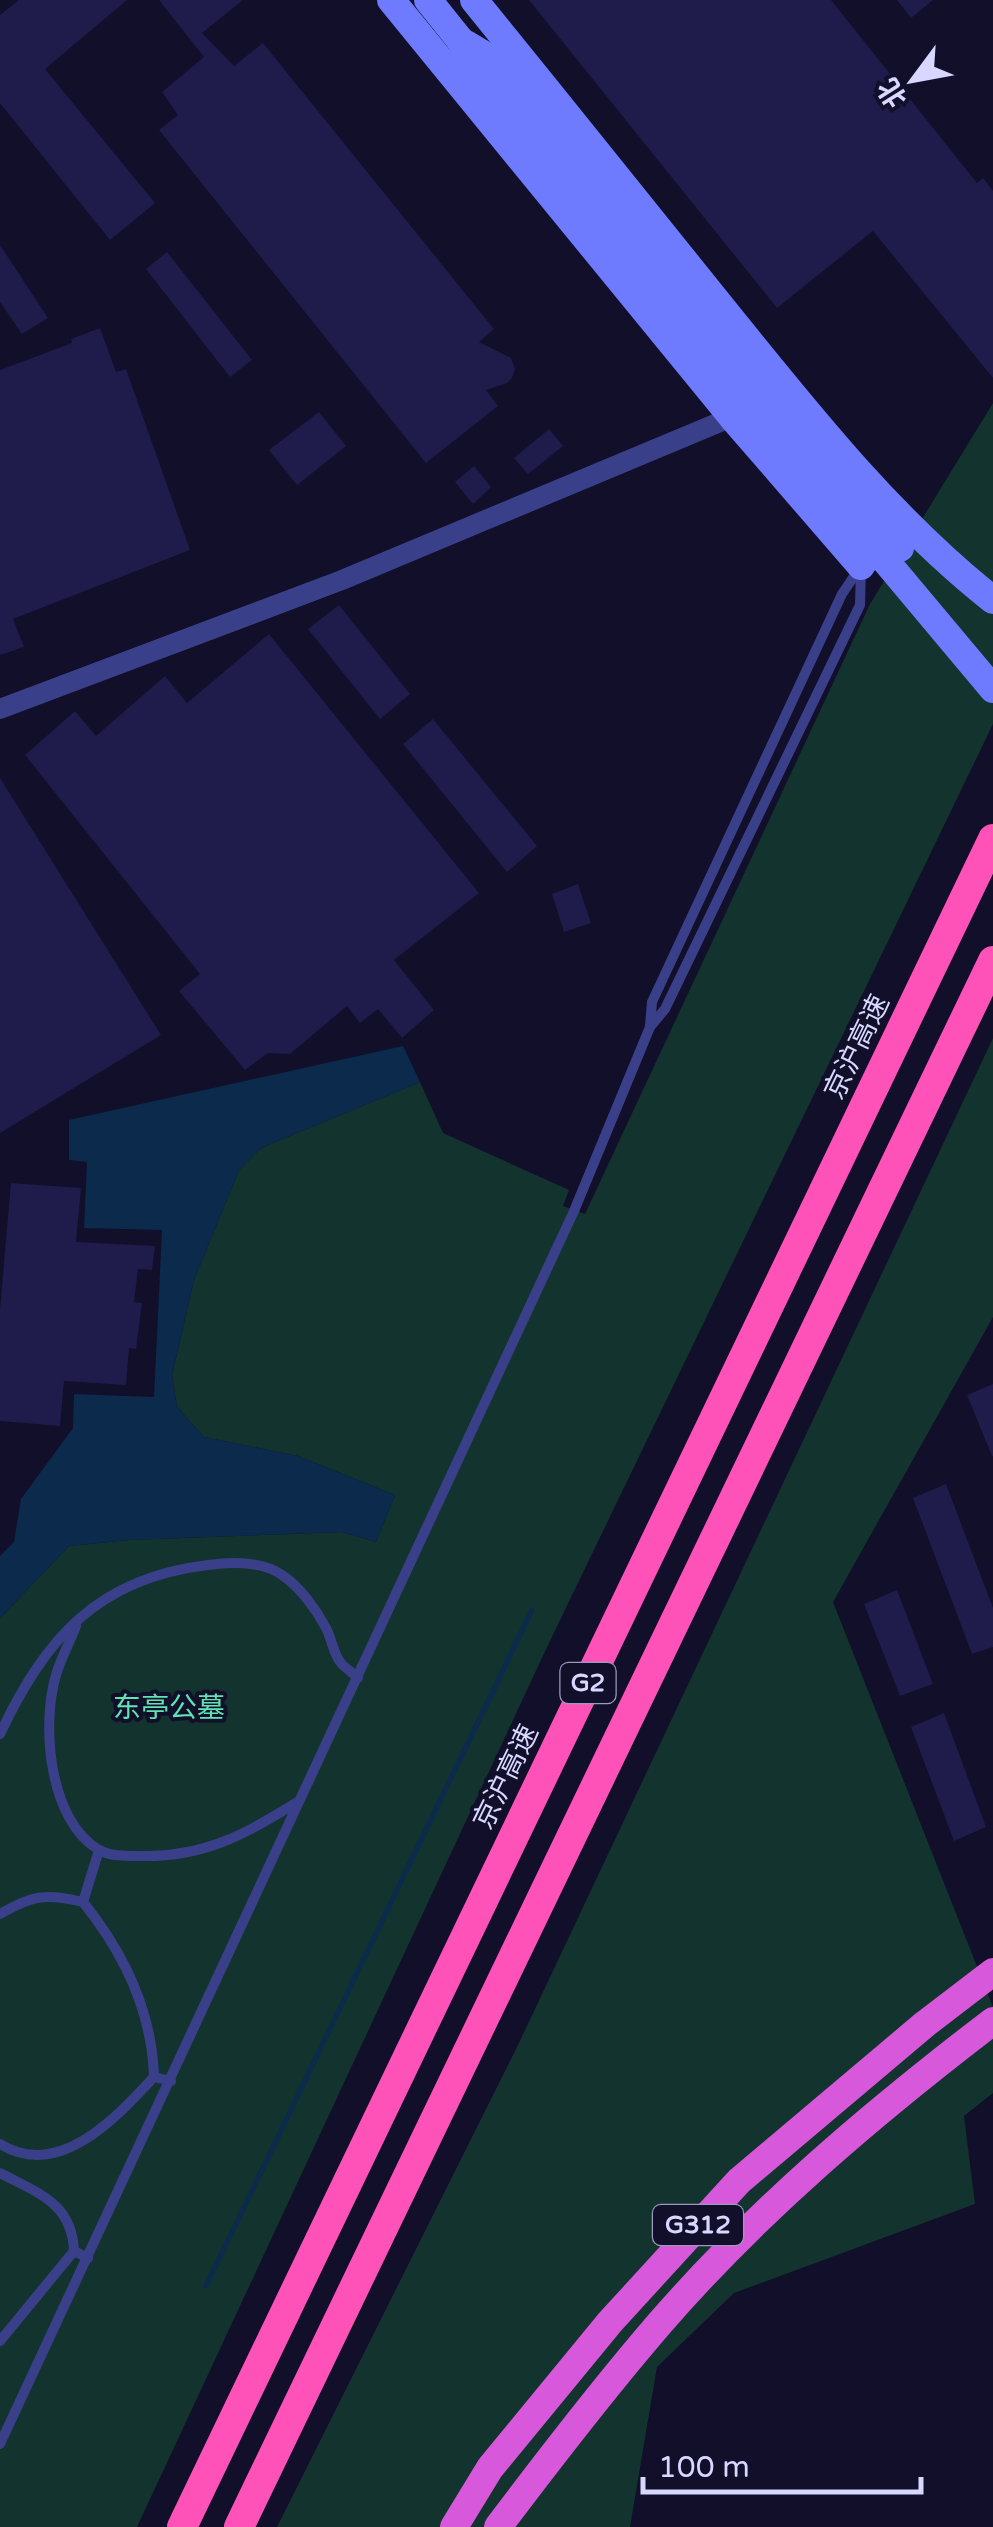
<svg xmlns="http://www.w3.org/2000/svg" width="993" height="2527" font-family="'Varela Round','Noto Sans SC',sans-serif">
  <rect width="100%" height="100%" fill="#110f29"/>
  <g fill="#12332e">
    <path d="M993,403V724L548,1645L137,2527H0V1618L69,1546L129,1540L342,1532L376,1542L395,1495L298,1456L204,1437L177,1407L172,1375L194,1280L239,1170L261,1148L420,1082L443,1133L569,1190L563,1206L585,1214L870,604Z"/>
    <path d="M993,1038V1317L833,1602L993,2007V2093L964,2116L975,2204L734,2293L657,2367L630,2527H277L518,2045Z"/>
  </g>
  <path fill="#0b2a4c" d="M403,1046L420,1082L261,1148L239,1170L194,1280L172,1375L177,1407L204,1437L298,1456L395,1495L376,1542L342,1532L129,1540L69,1546L0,1618V1556L14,1542L21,1499L73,1428L74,1394L154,1397L162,1230L84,1228L87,1162L69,1160V1120Z"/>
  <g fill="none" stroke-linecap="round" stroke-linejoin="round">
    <path stroke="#0b2a4c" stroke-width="5" d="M206,2286L532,1610"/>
  </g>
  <g fill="#1f1b4a">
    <path d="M19,0H127L45,69L155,203L110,240L0,103V15Z"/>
    <path d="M159,0H243L202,33L234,66L263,43L494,329L479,342L511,358L515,369L512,378L507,383L486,390L498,406L426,463L159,130L178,115L162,92L204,57Z"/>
    <path d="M529,0H831L977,183L983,178L993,191V378L873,231L777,308Z"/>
    <path d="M897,0H933L911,18Z"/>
    <path d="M0,245L48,318L22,334L0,302Z"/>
    <path d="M167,252L252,360L230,377L146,269Z"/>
    <path d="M100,328L116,372L126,369L190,550L13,619L24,647L0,655V370L72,343L71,339Z"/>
    <path d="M319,412L346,446L297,485L269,450Z"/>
    <path d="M549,429L563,446L528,474L514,458Z"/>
    <path d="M474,466L491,487L473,504L455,482Z"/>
    <path d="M339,605L410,694L380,719L308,629Z"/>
    <path d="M269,634L479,893L394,960L434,1010L402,1038L378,1009L360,1023L347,1006L290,1054L268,1053L245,1070L179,991L200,974L25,755L75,711L96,736L165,676L187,703Z"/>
    <path d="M433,719L537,846L507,872L403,744Z"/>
    <path d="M0,778L161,1035L0,1133Z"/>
    <path d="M578,884L591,923L564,932L552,894Z"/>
    <path d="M11,1183L81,1188L76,1242L155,1246L152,1270L138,1269L134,1302L142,1303L136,1349L129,1348L126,1385L64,1381L60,1426L0,1421V1309Z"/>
    <path d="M993,1384V1456H992L967,1395Z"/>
    <path d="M946,1484L993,1608V1647L972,1654L913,1498Z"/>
    <path d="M897,1590L933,1684L900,1696L864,1604Z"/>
    <path d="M944,1713L986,1827L954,1841L911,1727Z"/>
  </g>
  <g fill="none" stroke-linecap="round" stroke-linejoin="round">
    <g stroke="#3a3f89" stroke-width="10">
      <path d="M650,1026L652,1002L842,594L861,566"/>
      <path d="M76,1626C70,1642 61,1658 56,1675C41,1725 49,1821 99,1850C110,1856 124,1856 137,1856C204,1858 244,1835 299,1801"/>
      <path d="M0,1734C45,1639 97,1578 208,1565C231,1562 263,1561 282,1575C300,1587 316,1609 326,1628C332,1639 333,1654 341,1663C345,1668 353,1673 358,1678"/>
      <path d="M99,1850L83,1902C124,1953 152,2011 154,2077L171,2081"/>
      <path d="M0,1914C33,1895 46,1893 83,1902"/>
      <path d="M0,2144C59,2181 118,2116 154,2077"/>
      <path d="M0,2173C38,2193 72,2203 74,2251L88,2258"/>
      <path d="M0,2341L74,2251"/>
      <path d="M0,2444L574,1211L650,1027L665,1009L860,605L861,567"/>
    </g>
    <path stroke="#3a3f89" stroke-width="20" d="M0,709L342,580L732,417L740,411"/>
    <g stroke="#6e7bff" stroke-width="28">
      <path d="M391,0L732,417L861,566L896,512"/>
      <path d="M428,0L460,40"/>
      <path d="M474,0C556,101 637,202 719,304C803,408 888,517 993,600"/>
    </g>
    <g stroke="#d858dc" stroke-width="28">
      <path d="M454,2527L490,2468L610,2322L739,2181L925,2024L993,1972"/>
      <path d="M498,2527C550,2458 603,2389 660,2323C758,2210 874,2112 993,2021"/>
    </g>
    <g stroke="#ff52b9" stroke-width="30">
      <path d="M182,2527L993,839"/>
      <path d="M239,2527L993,961"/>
    </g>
    <g stroke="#6e7bff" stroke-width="28">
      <path d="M460,40L486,84L993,689"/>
      <path d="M466,44L496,62L900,548"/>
    </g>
  </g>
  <g text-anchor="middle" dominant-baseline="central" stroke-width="8" stroke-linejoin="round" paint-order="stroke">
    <g fill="#110f29" stroke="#9c9bbf" stroke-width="2.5">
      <rect x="560.5" y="1663" width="55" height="40" rx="8"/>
      <rect x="653" y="2205" width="90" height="40" rx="8"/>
    </g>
    <g font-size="25" font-weight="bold" fill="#d7d7ff">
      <text x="588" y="1683">G2</text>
      <text x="698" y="2225">G312</text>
    </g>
    <g font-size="28" fill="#d7d7ff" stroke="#110f29">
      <text transform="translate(857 1047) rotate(-64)">京沪高速</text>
      <text transform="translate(506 1777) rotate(-64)">京沪高速</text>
    </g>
    <g font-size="28" fill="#5fe3b3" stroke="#110f29">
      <text x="169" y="1708">东亭公墓</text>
    </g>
  </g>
  <g transform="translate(913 80) rotate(238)" stroke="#110f29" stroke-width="8" paint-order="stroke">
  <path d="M0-8L18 38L0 25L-18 38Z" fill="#d7d7ff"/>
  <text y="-15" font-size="28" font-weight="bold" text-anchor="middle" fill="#d7d7ff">北</text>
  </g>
  <path d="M643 2477v15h278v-15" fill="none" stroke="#d7d7ff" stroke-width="5"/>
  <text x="658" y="2477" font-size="30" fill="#d7d7ff" stroke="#110f29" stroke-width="8" paint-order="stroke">100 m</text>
</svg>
